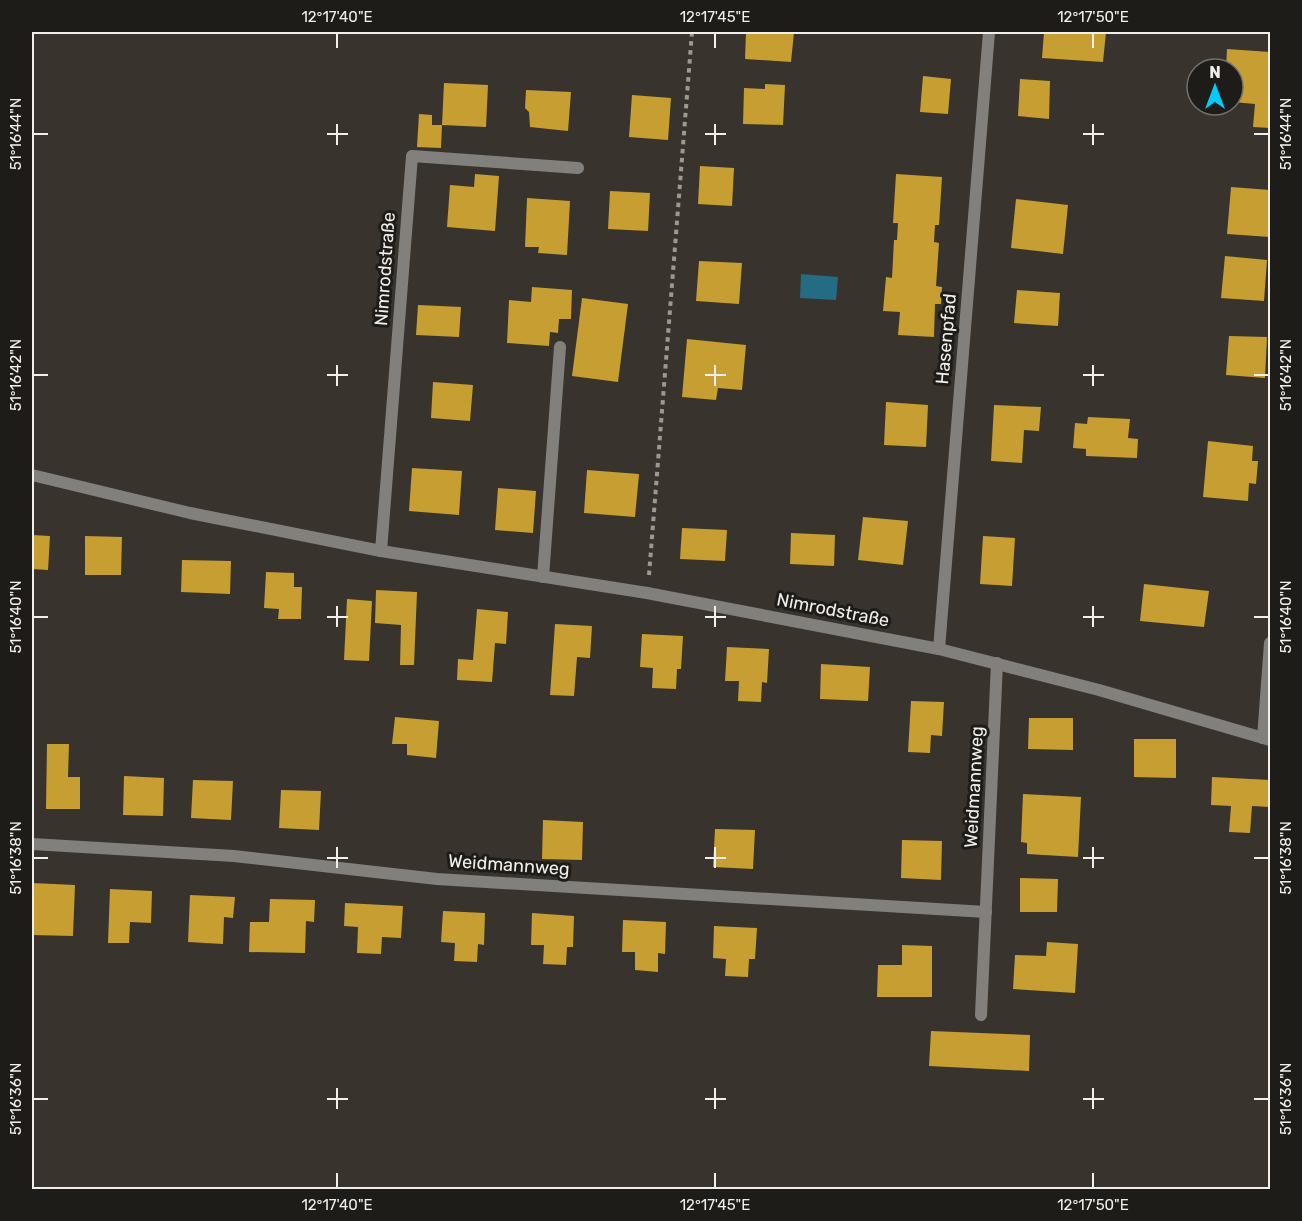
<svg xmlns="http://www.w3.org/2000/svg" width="1302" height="1221" font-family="Rubik,sans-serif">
  <rect width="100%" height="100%" fill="#38342d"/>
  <path fill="#236c82" d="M801,274L838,277L836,300L800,298Z"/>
  <g fill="#c69e32">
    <path d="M746,32H794L791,62L745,59Z"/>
    <path d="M1044,32H1106L1103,62L1042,58Z"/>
    <path d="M1227,49L1270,52V128L1253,127L1255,104L1233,102V69H1226Z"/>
    <path d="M923,76L951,79L948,114L920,112Z"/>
    <path d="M1020,79L1050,81L1049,119L1018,116Z"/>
    <path d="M444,83L488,85L486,127L442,125Z"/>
    <path d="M765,84L785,85L783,125L743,124L744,88L765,89Z"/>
    <path d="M526,90L571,92L568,131L530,127L529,112L525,108Z"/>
    <path d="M632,95L671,98L668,140L629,137Z"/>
    <path d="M419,114L432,115V125H442L441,148L417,147Z"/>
    <path d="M700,166L734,168L732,206L698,204Z"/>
    <path d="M475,174L499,176L495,231L447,227L450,185L474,187Z"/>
    <path d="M896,174L942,177L939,225H935L934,242L939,243L936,286L942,287L941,304H935L934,337L898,335L900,312L883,311L886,277L892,278L894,240H897L898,223H893Z"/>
    <path d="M1231,187L1270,190V237L1227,234Z"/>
    <path d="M610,191L650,193L648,231L608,229Z"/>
    <path d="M527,198L570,201L567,255L538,253L539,247H525Z"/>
    <path d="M1016,199L1068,205L1063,254L1011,248Z"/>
    <path d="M1225,256L1267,260L1264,301L1221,298Z"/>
    <path d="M699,261L742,263L739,304L696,301Z"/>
    <path d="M532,287L572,290L571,319H559L558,333L550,332L549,346L507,343L509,300L531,302Z"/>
    <path d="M1017,290L1060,293L1058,326L1014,323Z"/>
    <path d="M582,298L628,304L618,382L572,376Z"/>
    <path d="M418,305L461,307L459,337L416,335Z"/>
    <path d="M1229,336L1267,337L1265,378L1226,375Z"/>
    <path d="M687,339L746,345L742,390L718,388L716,400L682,397Z"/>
    <path d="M433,382L473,385L470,421L431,418Z"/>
    <path d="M886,402L928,405L926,447L884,445Z"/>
    <path d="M994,405L1041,407L1039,431L1024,430L1022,463L991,461Z"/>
    <path d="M1088,417L1130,419L1128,438L1138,439L1137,458L1086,456V449L1073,448L1075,423L1087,424Z"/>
    <path d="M1208,441L1253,446L1252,461H1258L1256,484L1249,483L1248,501L1203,497Z"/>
    <path d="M412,468L462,471L459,515L409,511Z"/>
    <path d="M587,470L639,474L635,517L584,513Z"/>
    <path d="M498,488L536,491L533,533L495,530Z"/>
    <path d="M863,517L908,521L903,565L858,560Z"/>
    <path d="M682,528L727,530L725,561L680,559Z"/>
    <path d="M791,533L835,535L834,566L790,564Z"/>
    <path d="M32,535L50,536L48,570L32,569Z"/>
    <path d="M85,536L122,537L121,575H85Z"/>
    <path d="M983,536L1015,538L1012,586L980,584Z"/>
    <path d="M182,560L231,561L230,594L181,592Z"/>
    <path d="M266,572L294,573V587H302L301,619H278L279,609L264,608Z"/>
    <path d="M1144,584L1209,591L1204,627L1140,621Z"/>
    <path d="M376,590L417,592L414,665H400L401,625L375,623Z"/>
    <path d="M347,599L372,601L369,661L344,660Z"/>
    <path d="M477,609L508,612L506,644L495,643L492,682L457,680L458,659L473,660Z"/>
    <path d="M555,624L592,626L590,658L577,657L574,696L550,695Z"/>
    <path d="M642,634L683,636L681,669H677L676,689L652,688L653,668L640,667Z"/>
    <path d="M727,647L769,649L767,683L762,682L761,702L738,701L739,681H725Z"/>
    <path d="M821,664L870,667L868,701L820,699Z"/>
    <path d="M911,701L944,702L942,736L931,735L930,753L908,752Z"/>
    <path d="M395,717L439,721L436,758L407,755V744H392Z"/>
    <path d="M1029,718H1073V750L1028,749Z"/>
    <path d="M1134,739H1176V778L1134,777Z"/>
    <path d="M47,744H69L68,777H80V809H46Z"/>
    <path d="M124,776L164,778L163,816L123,815Z"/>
    <path d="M1212,777L1270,780V807L1252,806L1250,833L1229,832L1231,806L1211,805Z"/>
    <path d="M193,780L233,781L231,820L191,818Z"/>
    <path d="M281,790L321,791L319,830L279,828Z"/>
    <path d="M1023,794L1081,797L1078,857L1027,854V843L1021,842Z"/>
    <path d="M543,820L583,822L582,860L542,859Z"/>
    <path d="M715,829L755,830L753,869L713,867Z"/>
    <path d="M902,840L942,841L941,880L901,878Z"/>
    <path d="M1020,878L1058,879L1057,912H1020Z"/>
    <path d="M32,883L75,885L73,936L32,935Z"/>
    <path d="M110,889L152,891L151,923L130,922L129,943H108Z"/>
    <path d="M190,895L235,897L233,918L224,917L223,944L188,942Z"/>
    <path d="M270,899L315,900L314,922L306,921L305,953L249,952L250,922H269Z"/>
    <path d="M345,903L403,906L401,938L382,937L381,954L357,953L358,927L344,926Z"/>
    <path d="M443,911L485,913L484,945L478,944L477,962L454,961L455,943L441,942Z"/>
    <path d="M532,913L574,916L573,947H567L566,965L543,964L544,945H531Z"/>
    <path d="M623,920L666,922L665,954L658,953V972L635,970V952H622Z"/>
    <path d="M714,926L757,928L755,959H749L748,977L725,976L726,959L713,958Z"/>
    <path d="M1047,942L1078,944L1075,993L1013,989L1015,955L1046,956Z"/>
    <path d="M902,945L932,946V997H877L878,965H902Z"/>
    <path d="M931,1031L1030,1035L1029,1071L929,1066Z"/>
  </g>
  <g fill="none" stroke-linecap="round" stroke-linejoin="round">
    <path stroke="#9c9994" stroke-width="4" stroke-dasharray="4.5 4.5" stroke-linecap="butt" d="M649,575L692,32"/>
    <g stroke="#82807d" stroke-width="12">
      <path d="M381,551L412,156L578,168"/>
      <path d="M543,577L560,347"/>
    </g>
    <g stroke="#82807d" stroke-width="12">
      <path d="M32,475L190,513L381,551L647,593L939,649L1099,690L1270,740"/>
      <path d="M939,649L989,32"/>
      <path d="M1263,738L1270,643"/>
      <path d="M32,844L234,856L437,879L986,912"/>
      <path d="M981,1015L997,663"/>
    </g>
  </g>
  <path fill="none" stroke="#f1efeb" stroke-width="2" d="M337,33V48M715,33V48M1093,33V48M337,124V145M715,124V145M1093,124V145M33,134H48M327,134H348M705,134H726M1083,134H1104M1254,134H1269M337,365V386M715,365V386M1093,365V386M33,375H48M327,375H348M705,375H726M1083,375H1104M1254,375H1269M337,606V627M715,606V627M1093,606V627M33,617H48M327,617H348M705,617H726M1083,617H1104M1254,617H1269M337,847V868M715,847V868M1093,847V868M33,858H48M327,858H348M705,858H726M1083,858H1104M1254,858H1269M337,1088V1109M715,1088V1109M1093,1088V1109M33,1099H48M327,1099H348M705,1099H726M1083,1099H1104M1254,1099H1269M337,1173V1188M715,1173V1188M1093,1173V1188"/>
  <g text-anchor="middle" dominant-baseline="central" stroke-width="6" stroke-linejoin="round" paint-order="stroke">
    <g font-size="18" fill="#f1efeb" stroke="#1e1c19">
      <text transform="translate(385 269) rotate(-86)">Nimrodstraße</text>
      <text transform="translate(946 339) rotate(-85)">Hasenpfad</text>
      <text transform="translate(833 610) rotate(11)">Nimrodstraße</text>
      <text transform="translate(974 787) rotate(-87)">Weidmannweg</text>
      <text transform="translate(509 865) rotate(4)">Weidmannweg</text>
    </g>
  </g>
  <rect width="1302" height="1221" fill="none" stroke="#1e1c19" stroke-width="66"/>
  <g transform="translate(1215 87)"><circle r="28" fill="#1e1c19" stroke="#72706d" stroke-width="1.5"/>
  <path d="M0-4.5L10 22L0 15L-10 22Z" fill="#02cbf9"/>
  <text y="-9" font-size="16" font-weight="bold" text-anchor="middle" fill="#f1efeb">N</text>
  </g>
  <rect x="33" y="33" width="1236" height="1155" fill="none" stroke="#f1efeb" stroke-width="2"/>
  <g font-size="15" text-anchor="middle" fill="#f1efeb">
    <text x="337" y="22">12°17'40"E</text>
    <text x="715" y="22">12°17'45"E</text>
    <text x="1093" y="22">12°17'50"E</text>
    <text transform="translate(16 134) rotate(-90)" y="5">51°16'44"N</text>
    <text transform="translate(1286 134) rotate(-90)" y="5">51°16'44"N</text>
    <text transform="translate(16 375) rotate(-90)" y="5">51°16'42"N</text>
    <text transform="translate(1286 375) rotate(-90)" y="5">51°16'42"N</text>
    <text transform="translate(16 617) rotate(-90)" y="5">51°16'40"N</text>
    <text transform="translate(1286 617) rotate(-90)" y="5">51°16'40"N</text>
    <text transform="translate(16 858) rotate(-90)" y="5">51°16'38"N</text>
    <text transform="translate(1286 858) rotate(-90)" y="5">51°16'38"N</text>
    <text transform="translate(16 1099) rotate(-90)" y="5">51°16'36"N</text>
    <text transform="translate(1286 1099) rotate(-90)" y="5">51°16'36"N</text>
    <text x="337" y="1210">12°17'40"E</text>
    <text x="715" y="1210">12°17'45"E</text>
    <text x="1093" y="1210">12°17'50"E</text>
  </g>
</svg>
